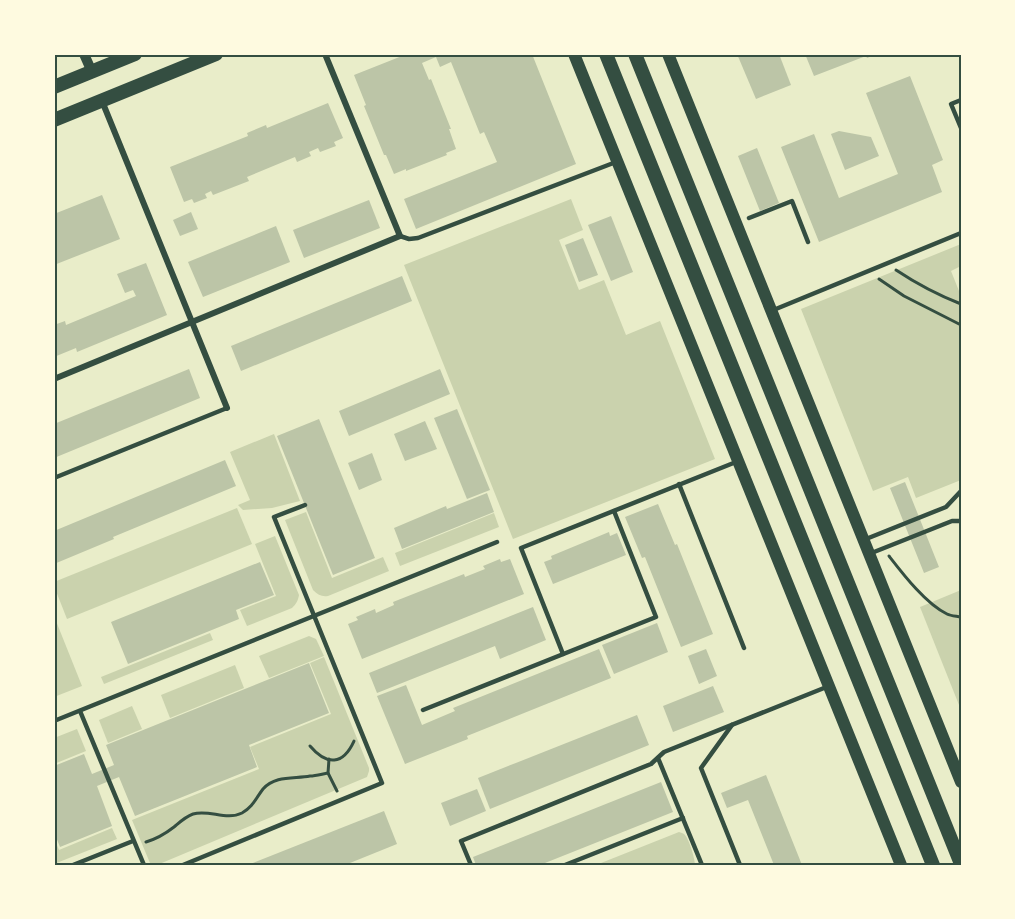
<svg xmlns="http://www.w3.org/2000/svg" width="1015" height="919" font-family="'Titillium Web',sans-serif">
  <rect width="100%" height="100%" fill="#e9edc9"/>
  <g fill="#cad2ad">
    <path d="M571,199L583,230L559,240L579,290L604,280L626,335L660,321L715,459L513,539L404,265Z"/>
    <path d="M961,244V266L951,271L961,296V480L916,498L908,477L873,491L801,309Z"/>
    <path d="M274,434L300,501L272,508L243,510L238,505L250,500L230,452Z"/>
    <path d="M237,508L252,544L67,619L54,586V582Z"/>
    <path d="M306,512L332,578L383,557L389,571L328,596C322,597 318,595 313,590L285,520Z"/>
    <path d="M494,513L499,527L400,566L395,553Z"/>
    <path d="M275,536L299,595C298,601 296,604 292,608L247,626L240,610L276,596L255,544Z"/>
    <path d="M961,590V710L920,607Z"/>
    <path d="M54,616L82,686L54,697Z"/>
    <path d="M210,633L213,640L104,684L101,677Z"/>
    <path d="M309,636L316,639L324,656L269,678L259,656Z"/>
    <path d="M324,657L369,768V771L367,777L157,865L150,863L132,820L259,769L250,747L331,714L310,663Z"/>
    <path d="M235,665L244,688L170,718L161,695Z"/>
    <path d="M132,706L142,729L108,743L99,720Z"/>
    <path d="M77,729L86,751L54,764V738Z"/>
    <path d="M112,828L117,839L54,864V838L59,850Z"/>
    <path d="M679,832C681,833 683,833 684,834C689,838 695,859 695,865H596Z"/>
  </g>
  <g fill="#bcc5a7">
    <path d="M407,54H532L576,164L416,229L404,199L497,162L484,132L480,134L451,62L440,67L436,57L422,63L429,80L431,79L451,129H449L456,149L446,153L447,155L406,171V169L394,174L386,155H384L364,106L366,105L354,75Z"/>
    <path d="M737,54H779L791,85L756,99Z"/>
    <path d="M805,54H877L867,58L866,56L814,76Z"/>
    <path d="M910,76L943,160L932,165L942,192L819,242L781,147L814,134L839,198L898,174L866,93Z"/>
    <path d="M328,103L343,138L334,142L336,146L320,152L318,148L309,152L311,156L297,162L295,157L247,177L249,181L213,195L211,191L205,194L207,198L194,203L192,199L184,202L170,167L248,136L247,133L266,125L267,128Z"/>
    <path d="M839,131L871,137L879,156L845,170L831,134Z"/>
    <path d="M757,148L779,203L760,211L738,156Z"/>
    <path d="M102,195L120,239L54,265V214Z"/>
    <path d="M369,200L380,228L304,258L293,230Z"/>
    <path d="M191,212L198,229L180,236L173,220Z"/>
    <path d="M611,216L633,272L611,281L588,225Z"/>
    <path d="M276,226L290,262L203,297L188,262Z"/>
    <path d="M583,238L598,275L579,282L565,245Z"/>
    <path d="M146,263L167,315L77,352L76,348L54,357V325L65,321L66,325L136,296L133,290L125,293L117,274Z"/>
    <path d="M402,276L412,301L241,371L231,346Z"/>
    <path d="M189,369L200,398L54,458V424Z"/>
    <path d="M440,369L450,394L349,436L339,411Z"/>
    <path d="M457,409L490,490L467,499L434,418Z"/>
    <path d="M319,419L375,558L333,575L277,436Z"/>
    <path d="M425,421L437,449L405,461L394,434Z"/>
    <path d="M372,453L382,480L359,490L348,463Z"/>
    <path d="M225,460L236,486L113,537L114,539L54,564V531Z"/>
    <path d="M905,482L939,567L924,573L890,488Z"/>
    <path d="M487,493L494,512L402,549L394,528L446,506L447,509Z"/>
    <path d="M658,504L675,545L677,544L713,634L681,647L645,557L642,558L625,517Z"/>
    <path d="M609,532L610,536L617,533L626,555L553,584L544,562L552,559L551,556Z"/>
    <path d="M500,559L501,562L510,559L524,594L362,659L348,624L358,620L356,617L375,609L376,613L394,605L393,602L464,574L465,577L485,569L483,566Z"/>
    <path d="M260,562L274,595L236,610L239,619L128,664L111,622Z"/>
    <path d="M533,607L546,640L500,659L495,646L377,693L369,673Z"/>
    <path d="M657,623L668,652L614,674L602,645Z"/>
    <path d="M599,649L611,678L467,736L468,739L405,764L377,696L406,685L422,725L455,711L453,708Z"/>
    <path d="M706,649L717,676L699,684L688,656Z"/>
    <path d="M309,663L329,713L249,745L257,767L135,816L119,777L97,786L112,826L60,847L54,832V766L84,754L92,774L114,765L106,745Z"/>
    <path d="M713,686L724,712L673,732L663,706Z"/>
    <path d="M637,715L649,745L490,809L478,778Z"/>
    <path d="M766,775L802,865H774L748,800L727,808L721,793Z"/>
    <path d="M661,782L673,812L540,865H476L473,857Z"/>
    <path d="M477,789L486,811L450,826L441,803Z"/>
    <path d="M384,811L397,844L345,865H248Z"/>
  </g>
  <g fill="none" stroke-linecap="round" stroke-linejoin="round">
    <g stroke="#344e41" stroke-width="3">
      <path d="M896,270C917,284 938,295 961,304"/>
      <path d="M879,279L904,296L961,325"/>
      <path d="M889,556C903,574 926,604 947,614C951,616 956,616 961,617"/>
      <path d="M310,746C327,766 343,765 354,741"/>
      <path d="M329,759L328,773L337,791"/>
      <path d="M146,842C156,839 165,834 174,827C180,822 185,817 193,814C209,809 226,821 242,813C253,807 256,798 263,789C275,775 295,779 310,776C316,776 322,774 328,773"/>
    </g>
    <g stroke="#344e41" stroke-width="4.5">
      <path d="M961,100L951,104L961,128"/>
      <path d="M749,218L792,201L808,242"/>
      <path d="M400,236L409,239L418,238L616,162"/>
      <path d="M771,311L961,233"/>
      <path d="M54,478L227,408"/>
      <path d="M679,484L744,648"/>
      <path d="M866,539L946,507L961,491"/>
      <path d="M869,554L952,521H961"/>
      <path d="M563,654L521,548L736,462"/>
      <path d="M423,710L656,617L614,511"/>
      <path d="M80,711L144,865"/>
      <path d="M54,721L497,542"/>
      <path d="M732,725L701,768L740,865"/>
      <path d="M658,758L702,865"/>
      <path d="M73,865L133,841"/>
      <path d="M183,865L382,783L274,517L305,505"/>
      <path d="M471,865L461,841L651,764L664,752L829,686"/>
      <path d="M565,865L683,818"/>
    </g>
    <g stroke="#344e41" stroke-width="6">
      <path d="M102,101L227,408"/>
      <path d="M54,379L400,236L325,54"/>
    </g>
    <path stroke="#344e41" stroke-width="10" d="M84,54L92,72"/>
    <g stroke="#344e41" stroke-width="12">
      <path d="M574,54L901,865"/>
      <path d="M668,54L961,782"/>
    </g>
    <g stroke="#344e41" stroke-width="14">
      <path d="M606,54L933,865"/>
      <path d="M635,54L961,864"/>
      <path d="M54,87L135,54"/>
      <path d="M54,120L216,54"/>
    </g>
  </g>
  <rect width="1015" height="919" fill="none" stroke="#fefae0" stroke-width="111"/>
  <rect x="56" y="56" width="904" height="808" fill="none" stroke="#344e41" stroke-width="2"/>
</svg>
